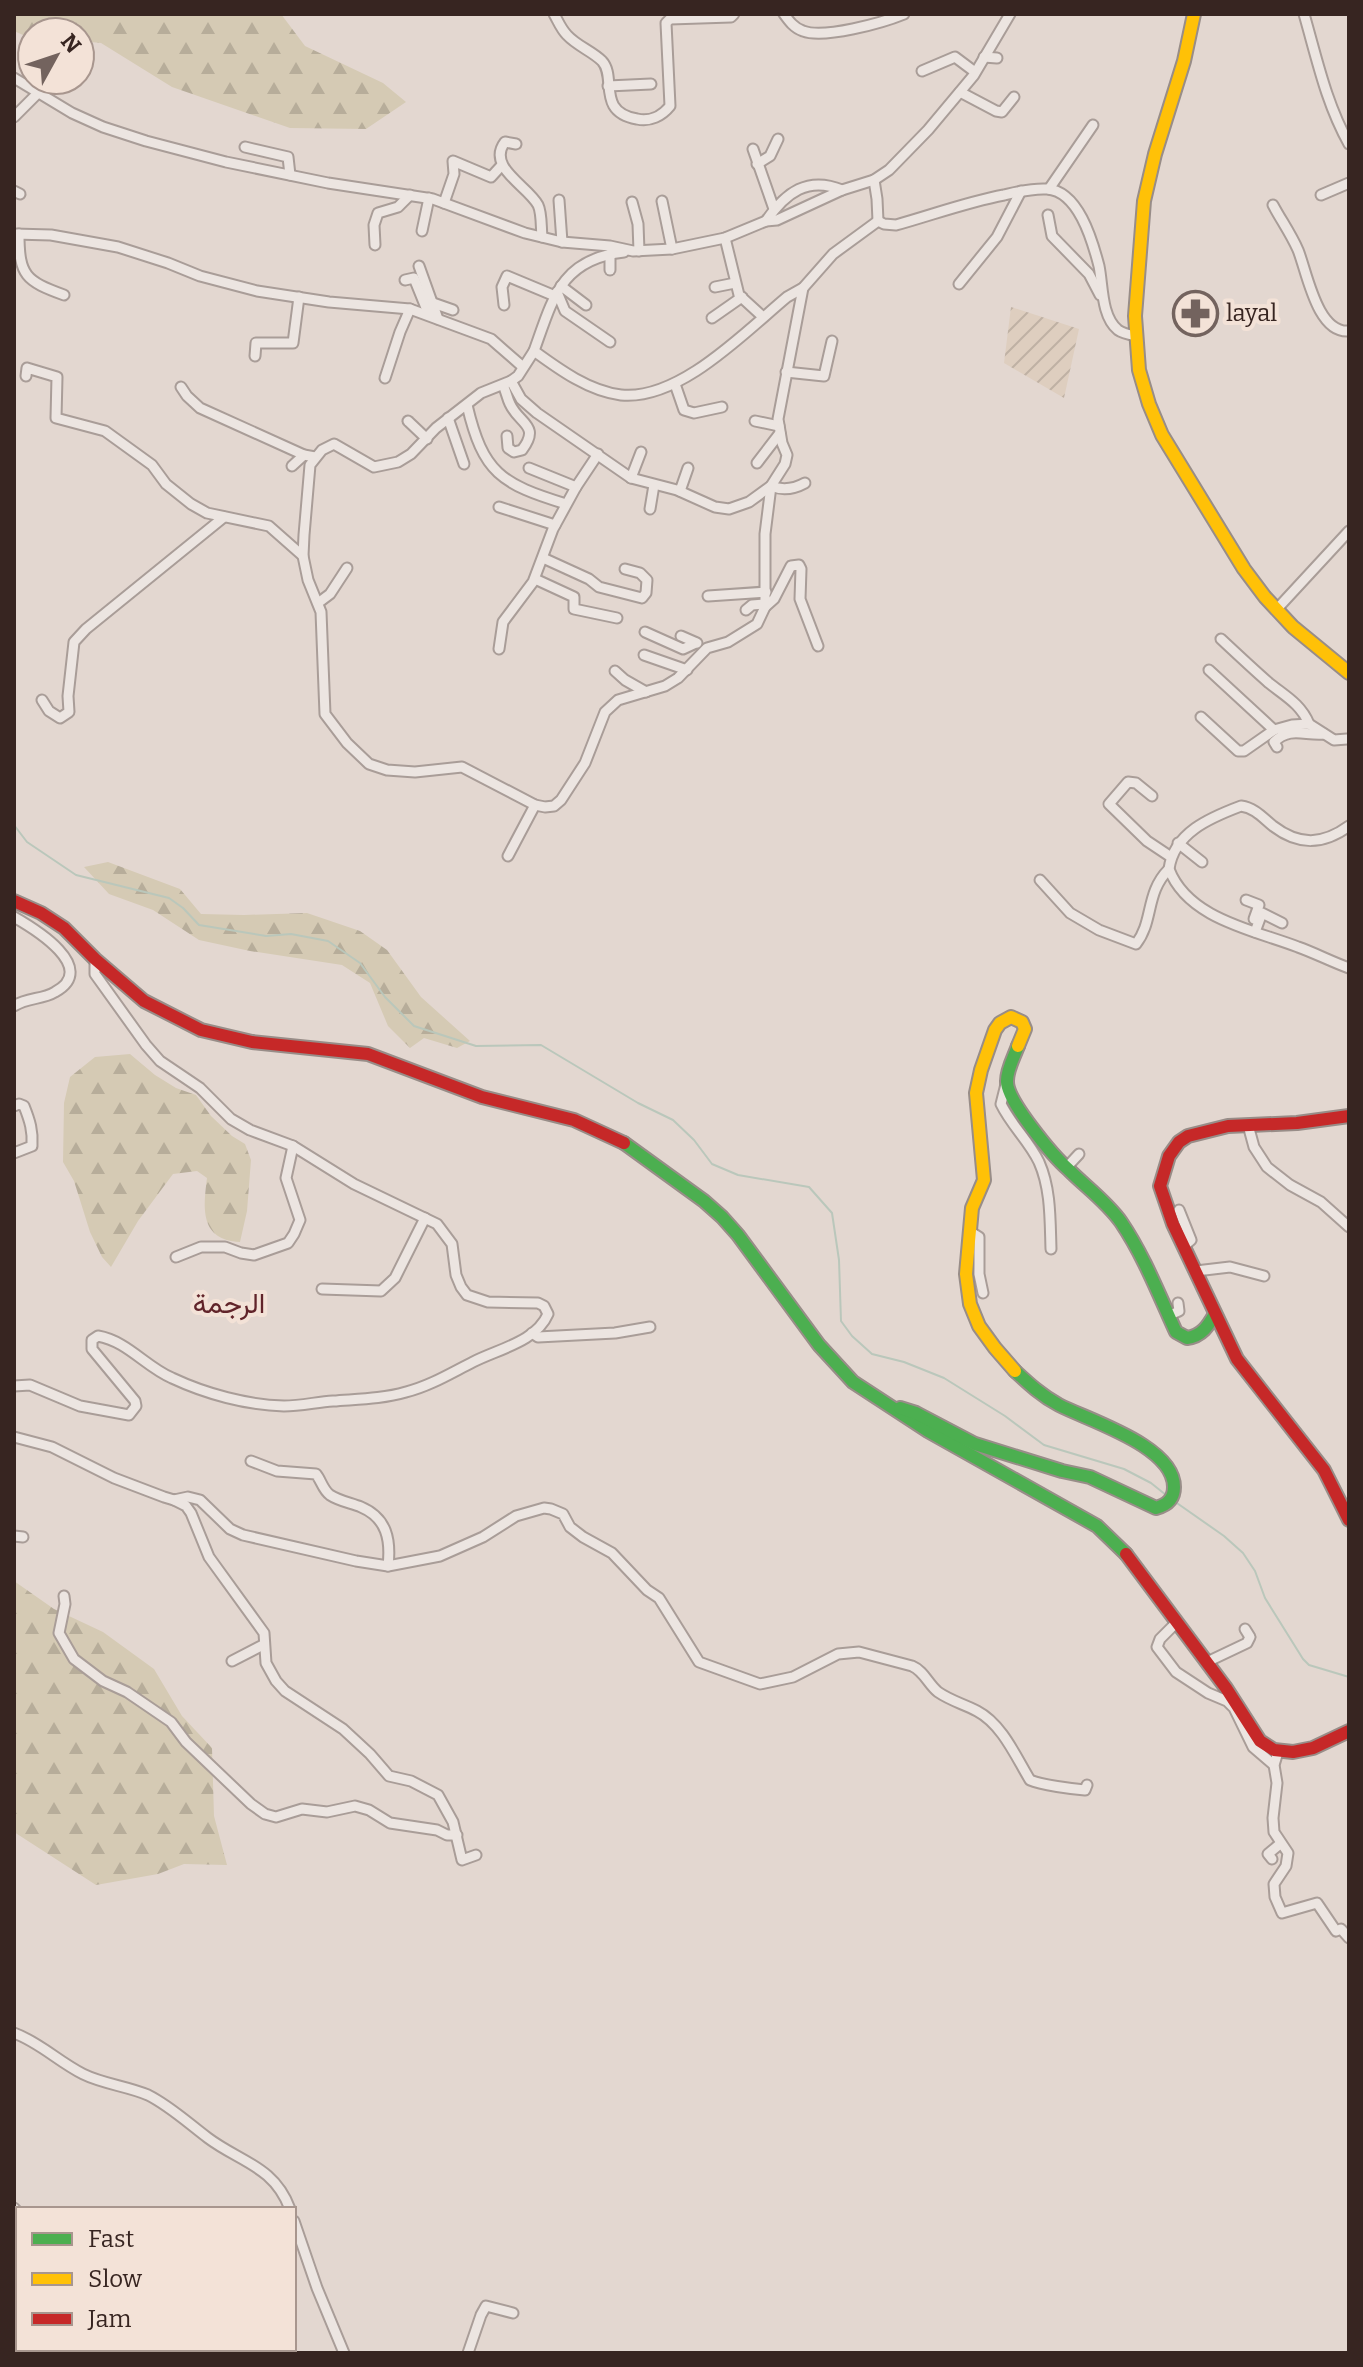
<svg xmlns="http://www.w3.org/2000/svg" width="1363" height="2367" font-family="Bitter,Vazirmatn,serif">
  <defs>
    <pattern id="farmland-furrows" width="10" height="10" patternUnits="userSpaceOnUse" patternTransform="scale(2)"><rect width="10" height="10" fill="#decebf"/><path d="M-1 1l2-2M0 10L10 0M9 11l2-2" fill="none" stroke="#bfb1a4"/></pattern>
    <pattern id="forest-firs" width="22" height="20" patternUnits="userSpaceOnUse" patternTransform="scale(2)"><rect width="22" height="20" fill="#d5cab4"/><path d="M5 1l3.5 6h-7zM16 11l3.5 6h-7z" fill="#b7ad9a"/></pattern>
  </defs>
  <rect width="100%" height="100%" fill="#e3d7d0"/>
  <path fill="url(#farmland-furrows)" d="M1011,307L1079,329L1064,398L1004,363Z"/>
  <g fill="url(#forest-firs)">
    <path d="M14,14H281L305,46L383,83L406,102L366,129L290,128L172,87L101,43L80,41V32H32V39L14,31Z"/>
    <path d="M108,862L180,889L201,914L244,915L307,913L360,931L387,950L421,997L470,1041L457,1048L424,1038L410,1048L388,1026L370,983L342,965L250,951L199,940L153,910L109,894L84,867Z"/>
    <path d="M130,1054L155,1075L176,1088L196,1095L211,1116L232,1136L245,1144L251,1160L247,1211L240,1242C200,1240 203,1209 207,1178L197,1171L173,1174L138,1221L111,1267L102,1257L90,1232L74,1181L63,1162L64,1103L70,1077L95,1057Z"/>
    <path d="M14,1581L54,1609L103,1632L154,1669L182,1716L212,1748L214,1816L227,1865L184,1864L158,1874L96,1885L14,1832Z"/>
  </g>
  <g fill="none" stroke-linecap="round" stroke-linejoin="round">
    <g stroke="#bac7bb" stroke-width="2">
      <path d="M14,825L27,842L76,875L169,898L183,908L199,925L266,936L291,934L328,941L360,963L385,997L414,1026L476,1046L541,1045L638,1103L673,1120L694,1140L712,1164L738,1175L809,1187L832,1213L839,1260L841,1321L852,1336L872,1354L904,1362L944,1378L1005,1416L1044,1445L1124,1469L1151,1483L1166,1495"/>
      <path d="M1174,1501L1224,1536L1243,1553L1255,1571L1265,1598L1303,1659L1309,1665L1349,1677"/>
    </g>
    <defs>
      <g id="street">
        <path d="M554,14C558,21 561,29 567,35C577,46 592,51 602,61C617,77 596,112 637,119C650,122 662,116 670,106L666,23L670,19L731,17L734,14"/>
        <path d="M784,14C789,21 794,28 803,31C824,39 882,23 904,14"/>
        <path d="M1304,14C1317,59 1326,103 1349,144"/>
        <path d="M984,57L997,58"/>
        <path d="M922,71L955,57L975,72"/>
        <path d="M14,78L72,113L103,127L146,141L226,162L328,183L433,199L525,233L562,242L610,246L633,251L672,249L725,238L766,221L777,220L842,190L874,180L889,170L928,130L974,75L1010,14"/>
        <path d="M608,86L651,84"/>
        <path d="M960,92L996,111L1002,112L1014,97"/>
        <path d="M14,117L39,92"/>
        <path d="M516,144L505,142C486,167 528,186 538,205C542,213 541,228 542,237"/>
        <path d="M245,147L288,157L290,175"/>
        <path d="M753,149L774,209"/>
        <path d="M757,164L770,156L778,139"/>
        <path d="M874,180L877,199L878,221"/>
        <path d="M1049,189L1093,125"/>
        <path d="M14,191L20,194"/>
        <path d="M1321,195L1349,183"/>
        <path d="M559,200L562,242"/>
        <path d="M662,201L672,249"/>
        <path d="M632,202L638,224L639,251"/>
        <path d="M444,203L454,174L453,161L491,177L502,165"/>
        <path d="M1273,205C1281,220 1291,234 1298,250C1307,272 1317,334 1349,331"/>
        <path d="M1048,215L1052,236L1089,274L1100,295"/>
        <path d="M766,221C786,192 808,176 842,190"/>
        <path d="M878,221L884,224L896,225C932,215 967,202 1004,195C1017,192 1032,188 1047,189C1078,191 1092,239 1099,266C1103,285 1101,316 1118,330C1122,333 1131,335 1136,336"/>
        <path d="M422,231L429,198"/>
        <path d="M14,234L51,235L118,247L168,263L200,276L257,291L329,302L410,309L491,339L523,367"/>
        <path d="M19,234C19,276 26,281 64,295"/>
        <path d="M725,238L739,295L763,317"/>
        <path d="M375,245L374,225L378,213L398,207L410,195"/>
        <path d="M624,252C561,259 553,298 534,351C560,370 589,391 621,395C679,401 745,332 787,297L803,288L833,254L878,221"/>
        <path d="M419,266L438,319"/>
        <path d="M610,270V254"/>
        <path d="M405,280L414,278L429,315"/>
        <path d="M959,284L997,237L1021,191"/>
        <path d="M561,286L586,305"/>
        <path d="M715,287L735,283"/>
        <path d="M557,292L565,311L610,342"/>
        <path d="M433,303L453,310"/>
        <path d="M504,305L502,287L507,276L555,296"/>
        <path d="M712,318L742,297"/>
        <path d="M534,351L518,376L511,381L481,393L436,428L411,454L398,462L374,467L334,444L322,450L310,465L304,535L303,556L308,580L321,612L325,714L347,743L369,764L387,770L415,772L462,767L535,805L545,807L554,806L561,800L585,763L605,712L618,700L665,686L678,678L707,648L728,642L757,624L765,607V534L771,486"/>
        <path d="M255,356L256,343H293L299,297"/>
        <path d="M786,372L824,376L832,341"/>
        <path d="M26,376L27,368L57,377L56,418L105,431L152,465L166,484L191,504L207,513L269,526L303,556"/>
        <path d="M385,378L400,332L410,309"/>
        <path d="M511,381L521,399L537,413L631,478L677,490L715,507L729,509L749,502L771,486L785,464L787,455L782,443L778,419L803,288"/>
        <path d="M675,384L684,410L694,413L722,407"/>
        <path d="M503,385C506,391 507,398 510,404C519,424 541,425 522,450L514,452L508,448L507,436"/>
        <path d="M181,387L187,396L200,408L304,455L315,457"/>
        <path d="M467,405C483,473 501,484 566,504"/>
        <path d="M448,418L464,464"/>
        <path d="M408,421L427,439"/>
        <path d="M755,421L779,426"/>
        <path d="M757,463L780,433"/>
        <path d="M292,466L304,455"/>
        <path d="M529,468L576,487"/>
        <path d="M631,478L641,452"/>
        <path d="M771,486C783,491 794,489 805,483"/>
        <path d="M680,491L688,468"/>
        <path d="M499,507L555,525"/>
        <path d="M650,509L654,485"/>
        <path d="M543,558L589,579L599,587L642,598L646,593L647,580L640,573L625,569"/>
        <path d="M535,579L574,597V609L617,618"/>
        <path d="M708,596L766,592"/>
        <path d="M318,603L330,594L347,568"/>
        <path d="M765,607L774,599L791,566L799,565L801,569L800,599L818,646"/>
        <path d="M746,610L752,605L765,604"/>
        <path d="M1276,610L1349,531"/>
        <path d="M645,632L683,649L696,643"/>
        <path d="M681,636L697,643"/>
        <path d="M1221,639C1237,654 1253,669 1269,683C1285,696 1301,704 1309,724"/>
        <path d="M499,649L503,622L533,582L553,529L576,487L598,454"/>
        <path d="M644,655L687,670"/>
        <path d="M1209,670L1274,730"/>
        <path d="M615,671L625,680L646,692"/>
        <path d="M42,700L49,711L60,718L69,712L68,696L74,642L86,629L224,517"/>
        <path d="M1201,717L1238,751H1244L1274,730L1292,725L1309,724L1334,740L1347,739"/>
        <path d="M1277,747L1274,742C1290,726 1305,736 1324,734"/>
        <path d="M1152,796L1136,783L1128,782L1109,804L1147,841L1171,857"/>
        <path d="M1349,826C1323,845 1299,846 1273,826C1262,817 1255,808 1241,806C1209,818 1174,833 1169,869C1188,919 1254,930 1298,947C1315,953 1332,962 1349,968"/>
        <path d="M1178,843L1202,862"/>
        <path d="M508,856L535,805"/>
        <path d="M1040,880L1070,913L1099,930L1136,944C1154,921 1145,893 1169,869"/>
        <path d="M1246,900L1259,905L1254,919"/>
        <path d="M14,917C35,929 99,968 55,992C42,1000 28,997 14,1006"/>
        <path d="M1255,932L1262,913L1282,923"/>
        <path d="M1006,1084L1001,1104C1011,1125 1029,1141 1039,1162C1051,1189 1050,1220 1051,1249"/>
        <path d="M14,1106L19,1104L24,1106C30,1121 33,1131 32,1146L14,1153"/>
        <path d="M1248,1125L1254,1147L1267,1167L1290,1185L1321,1202L1349,1227"/>
        <path d="M1066,1168L1079,1154"/>
        <path d="M1179,1210L1191,1240L1184,1246"/>
        <path d="M971,1232L979,1237V1274L983,1293"/>
        <path d="M176,1257L201,1247H225L241,1253L254,1255L288,1243L294,1234L300,1220L286,1178L293,1146"/>
        <path d="M1196,1271L1230,1267L1264,1276"/>
        <path d="M322,1289L381,1291L395,1278L425,1218"/>
        <path d="M1168,1316L1179,1311L1178,1303"/>
        <path d="M532,1333L538,1337L615,1333L650,1327"/>
        <path d="M14,1386L30,1385L80,1406L129,1415L136,1406L135,1401L92,1349V1340L98,1336C127,1341 146,1367 172,1378C206,1394 247,1405 284,1406C301,1406 317,1402 333,1401C358,1399 382,1399 406,1392C430,1386 451,1373 473,1362C498,1349 536,1342 548,1314L544,1306L538,1303L488,1302L467,1295L461,1287L456,1275L452,1244L437,1224L354,1184L293,1146L250,1130L231,1119L200,1088L160,1061L146,1045L95,974V959"/>
        <path d="M14,1437L52,1447L114,1478L164,1497L174,1500L188,1497L200,1500L230,1529L243,1535L356,1561L388,1566L440,1556L483,1537L516,1516L544,1508L551,1509L563,1514L570,1527L583,1537L612,1553L647,1590L659,1598L699,1662L760,1684L793,1677L838,1654L859,1652L912,1666C924,1671 928,1684 938,1692C951,1701 964,1704 977,1711C1002,1724 1016,1757 1030,1780C1041,1785 1073,1789 1085,1790L1087,1785"/>
        <path d="M251,1461L277,1471L316,1474C321,1480 323,1490 330,1495C339,1501 351,1503 361,1507C387,1518 391,1540 388,1566"/>
        <path d="M174,1500L186,1506L191,1513L209,1557L264,1633L266,1663L276,1681L285,1691L343,1729L370,1754L389,1776L411,1781L438,1795L453,1822L462,1860L476,1855"/>
        <path d="M14,1536L23,1537"/>
        <path d="M64,1596L65,1604L59,1633L74,1659L103,1681L127,1692L171,1722L186,1742L251,1804L265,1814L276,1817L302,1809L327,1812L355,1806L369,1810L390,1823L437,1830L447,1835H457"/>
        <path d="M1177,1622L1160,1639L1157,1647L1176,1672L1208,1693L1227,1701L1234,1708L1253,1747L1274,1765"/>
        <path d="M232,1661L263,1645"/>
        <path d="M1207,1662L1247,1643L1250,1637L1245,1629"/>
        <path d="M1278,1752L1274,1765L1277,1783L1273,1818L1274,1832L1288,1853L1286,1866L1274,1884L1275,1897L1282,1913L1317,1903L1336,1931L1341,1929L1349,1938"/>
        <path d="M1272,1859L1268,1854L1280,1844"/>
        <path d="M14,2033C39,2042 59,2062 83,2074C103,2084 127,2086 148,2095C170,2106 188,2123 208,2138C240,2162 274,2166 290,2209"/>
        <path d="M14,2208L18,2212"/>
        <path d="M294,2221L317,2288L344,2353"/>
        <path d="M217,2349L218,2353"/>
        <path d="M468,2353L481,2315L486,2306L513,2313"/>
      </g>
      <g id="fast">
        <path d="M1018,1046C1014,1057 1007,1069 1007,1081C1006,1100 1053,1156 1069,1170C1086,1187 1107,1202 1121,1222C1144,1256 1159,1295 1176,1332L1187,1338C1202,1336 1208,1326 1215,1314"/>
        <path d="M624,1143L704,1201L722,1217L738,1235L819,1345L853,1382L928,1431L1097,1526L1126,1554"/>
        <path d="M900,1408L916,1413L975,1444L1062,1471L1090,1477L1156,1508C1167,1505 1174,1499 1174,1487C1174,1446 1090,1421 1059,1405C1042,1396 1029,1384 1015,1371"/>
      </g>
      <g id="slow">
        <path d="M1194,14L1184,61L1155,154L1144,201L1135,316L1139,370L1149,404L1162,435L1244,569L1265,597L1293,627L1349,673"/>
        <path d="M1015,1371L995,1348L979,1326L970,1304L966,1274L972,1208L984,1180L976,1093L981,1070L995,1030L1000,1023L1011,1017L1022,1022L1025,1029L1018,1046"/>
      </g>
      <g id="jam">
        <path d="M14,901L41,913L64,928L95,959L144,1001L201,1030L252,1042L368,1054L482,1097L574,1120L624,1143"/>
        <path d="M1349,1116L1297,1123L1228,1126L1188,1136L1179,1142L1169,1156L1160,1186L1173,1224L1237,1359L1324,1470L1349,1520"/>
        <path d="M1126,1554L1226,1688L1260,1741L1274,1750L1293,1752L1313,1748L1349,1731"/>
      </g>
    </defs>
    <use href="#street" stroke="#a99d98" stroke-width="13"/>
    <use href="#fast" stroke="#988d88" stroke-width="16"/>
    <use href="#slow" stroke="#988d88" stroke-width="16"/>
    <use href="#jam" stroke="#988d88" stroke-width="16"/>
    <use href="#street" stroke="#ece5e1" stroke-width="9"/>
    <use href="#fast" stroke="#4caf50" stroke-width="12"/>
    <use href="#slow" stroke="#ffc107" stroke-width="12"/>
    <use href="#jam" stroke="#c62828" stroke-width="12"/>
  </g>
  <defs>
    <symbol id="pharmacy-ring" viewBox="-11 -11 22 22"><circle r="9.5" fill="#f3e2d7" stroke="#73635e" stroke-width="1.5"/><path d="M-2-6h4v4h4v4h-4v4h-4v-4h-4v-4h4Z" fill="#73635e"/></symbol>
  </defs>
  <g fill-rule="evenodd">
    <use href="#pharmacy-ring" x="1170" y="288" width="51" height="51"/>
  </g>
  <g text-anchor="middle" dominant-baseline="central" stroke-width="8" stroke-linejoin="round" paint-order="stroke">
    <g font-size="24" fill="#372521" stroke="#f3e2d7" text-anchor="start">
      <text x="1226" y="313">layal</text>
    </g>
    <g font-size="28" fill="#61242a" stroke="#f3e2d7">
      <text x="229" y="1303">الرجمة</text>
    </g>
  </g>
  <rect width="1363" height="2367" fill="none" stroke="#372521" stroke-width="32"/>
  <rect x="16" y="2207" width="280" height="144" fill="#f3e2d7" stroke="#a8968e" stroke-width="2"/>
  <rect x="32" y="2233" width="40" height="12" fill="#4caf50" stroke="#a8968e" stroke-width="2"/>
  <text x="88" y="2247" font-size="24" fill="#372521">Fast</text>
  <rect x="32" y="2273" width="40" height="12" fill="#ffc107" stroke="#a8968e" stroke-width="2"/>
  <text x="88" y="2287" font-size="24" fill="#372521">Slow</text>
  <rect x="32" y="2313" width="40" height="12" fill="#c62828" stroke="#a8968e" stroke-width="2"/>
  <text x="88" y="2327" font-size="24" fill="#372521">Jam</text>
  <g transform="translate(56 56) rotate(50)"><circle r="38" fill="#f3e2d7" stroke="#a8968e" stroke-width="2"/>
  <path d="M0-6L14 30L0 20L-14 30Z" fill="#73635e"/>
  <text y="-12" font-size="22" font-weight="bold" text-anchor="middle" fill="#372521">N</text>
  </g>
</svg>
